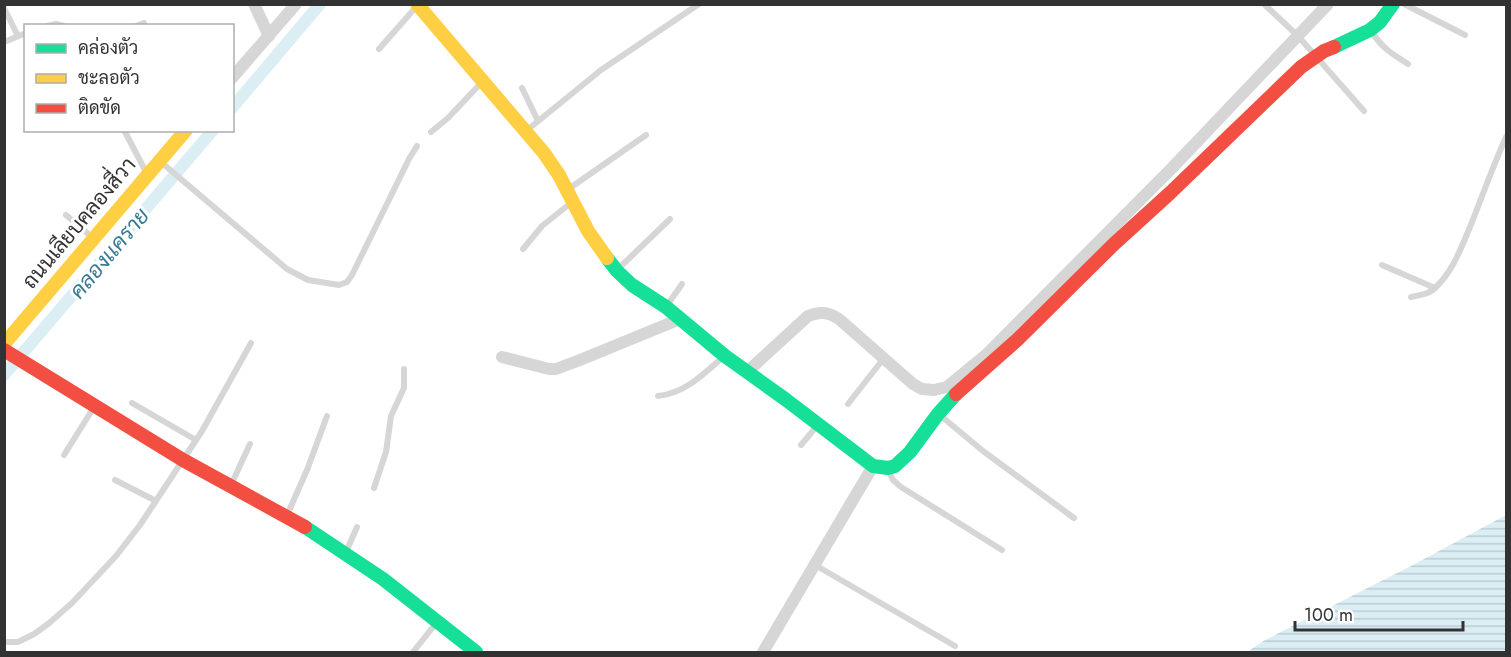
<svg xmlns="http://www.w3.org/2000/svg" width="1511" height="657" font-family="Jost,Sarabun,sans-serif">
  <defs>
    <pattern id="water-rules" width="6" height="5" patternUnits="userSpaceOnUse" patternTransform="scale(1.5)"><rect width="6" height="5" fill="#dbeef4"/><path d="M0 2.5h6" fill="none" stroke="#bccdd2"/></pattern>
  </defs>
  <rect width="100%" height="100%" fill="#fff"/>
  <path fill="url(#water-rules)" d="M1506,515V652H1247L1265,640L1411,566Z"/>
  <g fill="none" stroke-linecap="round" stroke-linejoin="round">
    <g stroke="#dbeef4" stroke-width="12">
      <path d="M232,108L320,4"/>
      <path d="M4,375L213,130"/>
    </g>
    <g stroke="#d6d6d6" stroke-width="6">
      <path d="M1264,4L1298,36L1364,111"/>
      <path d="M1404,4L1465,35"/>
      <path d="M4,8L18,36"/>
      <path d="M47,26L56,24L64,26"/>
      <path d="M136,26L144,23"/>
      <path d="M1371,31C1382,48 1392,54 1408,64"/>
      <path d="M4,42L26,33"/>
      <path d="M379,49L416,7"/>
      <path d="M522,88L538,121"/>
      <path d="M124,130L146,172"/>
      <path d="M526,131L601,70L699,4"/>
      <path d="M431,132L448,118L482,82"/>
      <path d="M162,163L287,269L308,280L339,285L347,282L352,275L409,159L417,146"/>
      <path d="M570,188L646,135"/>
      <path d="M66,215L93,238"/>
      <path d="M523,249L542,226L572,202"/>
      <path d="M1382,265L1435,288"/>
      <path d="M617,270L670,219"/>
      <path d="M1411,297C1420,295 1430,294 1436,287C1453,271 1461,248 1470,227C1482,197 1493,166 1506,137"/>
      <path d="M668,304L682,284"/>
      <path d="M658,396C685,393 704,374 723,357"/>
      <path d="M132,403L196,440"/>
      <path d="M848,404L884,358"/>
      <path d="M941,416L983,451L1074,518"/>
      <path d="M801,445L816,427"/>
      <path d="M64,455L94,407"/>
      <path d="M888,469L893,480L901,487L1002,550"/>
      <path d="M115,480L156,501"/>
      <path d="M231,485L250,444"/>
      <path d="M374,488L386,452L391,416L404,388V369"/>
      <path d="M288,513L307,470L327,416"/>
      <path d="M346,552L357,527"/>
      <path d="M815,565L955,646"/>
      <path d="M4,642H18L34,634L48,624L72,603L116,556L140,525L202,431L251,343"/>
      <path d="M413,652L437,622"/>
    </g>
    <g stroke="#d6d6d6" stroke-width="12">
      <path d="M254,4L269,36"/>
      <path d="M232,78L296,4"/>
      <path d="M502,357L549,369H556L580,360L680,319"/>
      <path d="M747,372L808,316C820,311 828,312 839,319L913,384L922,389L934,390L947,387L986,355L1172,168L1328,4"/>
      <path d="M763,652L873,466"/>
    </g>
    <g stroke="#16e098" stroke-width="14">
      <path d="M1334,47L1370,30L1380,22L1393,4"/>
      <path d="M607,258L617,271L632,285L666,307L725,356L785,399L873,466L888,468L895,466L910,452L938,414L956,394"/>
      <path d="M305,527L383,579L476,652"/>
    </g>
    <g stroke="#ffcf43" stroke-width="14">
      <path d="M417,4L544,153L559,175L588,231L607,258"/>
      <path d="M4,344L186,130"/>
    </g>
    <g stroke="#f24e42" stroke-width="14">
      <path d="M4,350L183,460L305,527"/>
      <path d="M956,394L1017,340L1114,244L1170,193L1301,67L1324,51L1334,47"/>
    </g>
  </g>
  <g text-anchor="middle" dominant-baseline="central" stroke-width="6" stroke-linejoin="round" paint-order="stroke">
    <g font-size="21" fill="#323232" stroke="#fff">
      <text transform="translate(79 223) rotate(-50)">ถนนเลียบคลองสี่วา</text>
    </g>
    <g font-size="22" font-style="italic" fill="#377a94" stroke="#fff">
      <text transform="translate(109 253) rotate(-50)">คลองเเคราย</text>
    </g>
  </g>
  <rect width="1511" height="657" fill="none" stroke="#323232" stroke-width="12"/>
  <rect x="24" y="24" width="210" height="108" fill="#ffffff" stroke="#adadad" stroke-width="1.5"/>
  <rect x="36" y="44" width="30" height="9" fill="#16e098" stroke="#adadad" stroke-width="1.5"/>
  <text x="78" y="54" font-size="18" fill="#323232">คล่องตัว</text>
  <rect x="36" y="74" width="30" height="9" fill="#ffcf43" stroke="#adadad" stroke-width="1.5"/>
  <text x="78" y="84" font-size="18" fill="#323232">ชะลอตัว</text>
  <rect x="36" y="104" width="30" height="9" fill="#f24e42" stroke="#adadad" stroke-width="1.5"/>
  <text x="78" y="114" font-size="18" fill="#323232">ติดขัด</text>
  <path d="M1295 621v9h168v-9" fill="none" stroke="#323232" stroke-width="3"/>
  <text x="1304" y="621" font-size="18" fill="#323232" stroke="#ffffff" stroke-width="4.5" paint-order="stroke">100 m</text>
</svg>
